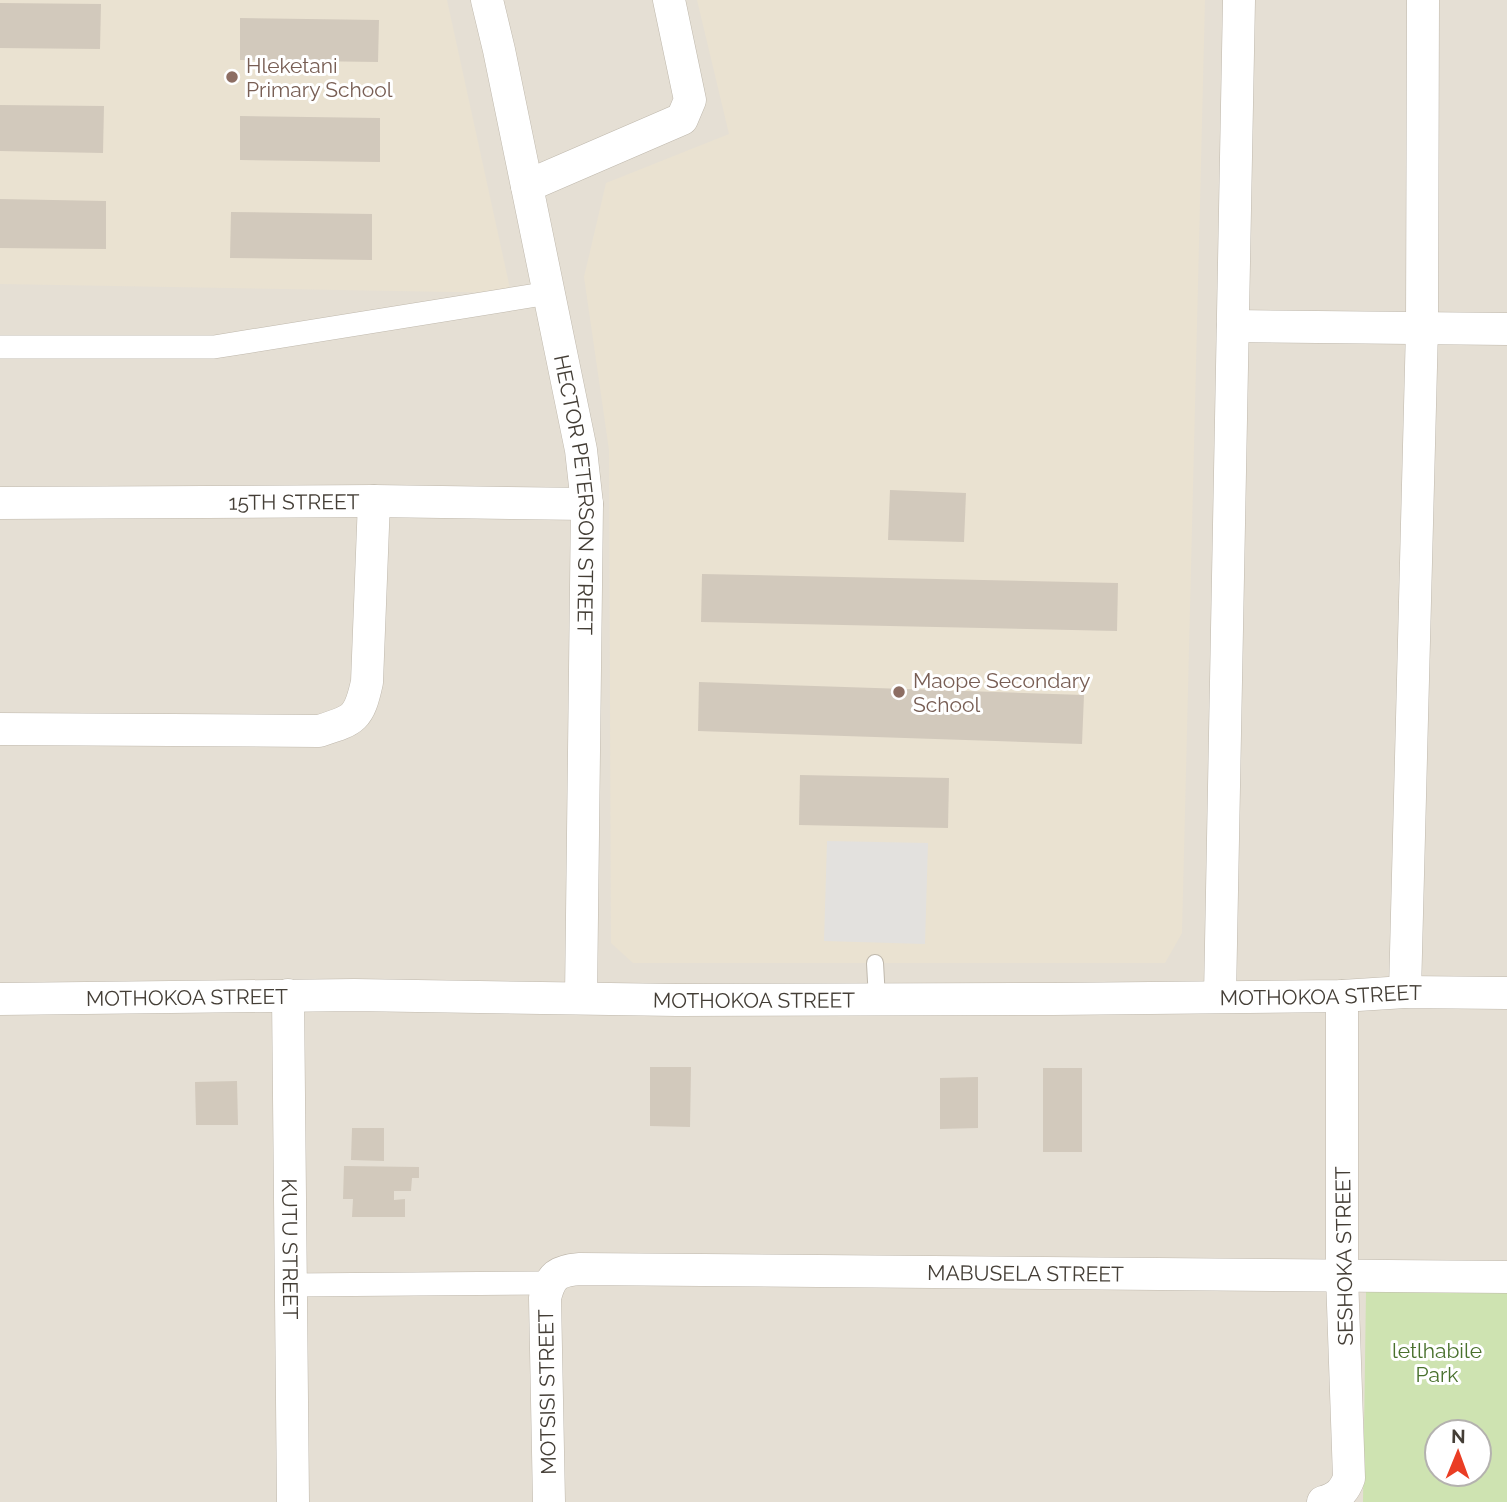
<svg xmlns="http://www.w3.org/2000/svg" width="1507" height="1502" font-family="Raleway,sans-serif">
  <rect width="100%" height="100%" fill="#f2eee6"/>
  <path fill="#e5dfd4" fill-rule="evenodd" d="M0,0H1507V1502H0ZM1437,1432H1479V1474H1437Z"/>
  <g fill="#eae2d1">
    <path d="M0,0H447L511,293L0,284Z"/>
    <path d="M697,0H1205L1182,933L1165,963H633L611,943L609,450L584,277L606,183L729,134Z"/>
  </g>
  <path fill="#cee3b1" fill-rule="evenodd" d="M1366,1291L1507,1293V1502H1363ZM1437,1432H1479V1474H1437Z"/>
  <path fill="#e3e1de" d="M827,841L928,843L925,944L824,941Z"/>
  <g fill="#d2c9bc">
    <path d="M0,3L101,4L100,49L0,48Z"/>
    <path d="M240,18L379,20L378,62L240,60Z"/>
    <path d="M0,105L104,106L103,153L0,151Z"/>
    <path d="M240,116L380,118V162L240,160Z"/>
    <path d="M0,199L106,201V249L0,248Z"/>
    <path d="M231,212L372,214V260L230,258Z"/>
    <path d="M890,490L966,493L964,542L888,540Z"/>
    <path d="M702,574L1118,583L1117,631L701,622Z"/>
    <path d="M699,682L1084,695L1082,744L698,731Z"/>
    <path d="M800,775L949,778L948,828L799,825Z"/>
    <path d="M650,1067H691L690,1127L650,1126Z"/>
    <rect x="1043" y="1068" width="39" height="84"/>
    <path d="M978,1077V1128L940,1129V1078Z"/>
    <path d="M237,1081L238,1125H196L195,1082Z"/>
    <path d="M352,1128H384V1161L351,1160Z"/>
    <path d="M344,1166L419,1167V1178H412L411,1191H394V1200L405,1199V1217H352L353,1199H343Z"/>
  </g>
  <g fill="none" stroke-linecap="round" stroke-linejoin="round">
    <defs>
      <path id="service" d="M875,963L877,999"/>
      <g id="pedestrian">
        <path d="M0,347H214L549,293"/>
        <path d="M291,1285L549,1283"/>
      </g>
      <g id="minor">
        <path id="s1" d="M487,0L499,50L581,450L587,504L581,998"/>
        <path d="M527,186L682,119L690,100L669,0"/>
        <path d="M1233,326L1507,329"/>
        <path id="s2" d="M0,503L374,501L587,504"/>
        <path d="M0,729L319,731C354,720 359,719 367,682L374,501"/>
        <path d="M1405,992L1422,328L1423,0"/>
        <path id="s3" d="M288,995L293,1502"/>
        <path d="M1220,996L1239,0"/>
        <path id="s4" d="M0,999L354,995L677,1000L1053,999L1342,996L1405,992L1507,993"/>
        <path id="s5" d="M549,1502L545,1298C551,1275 557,1271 580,1269L1507,1277"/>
        <path d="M1323,1502C1337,1498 1344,1492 1349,1478L1342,1276V996"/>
      </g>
    </defs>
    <use href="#service" stroke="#bfb8ac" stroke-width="18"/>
    <use href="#pedestrian" stroke="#bfb8ac" stroke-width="24"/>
    <use href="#minor" stroke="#bfb8ac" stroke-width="33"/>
    <use href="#service" stroke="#fff" stroke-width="16"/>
    <use href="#pedestrian" stroke="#fff" stroke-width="23"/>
    <use href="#minor" stroke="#fff" stroke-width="32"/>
  </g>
  <g fill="#8d6e63" stroke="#fff" stroke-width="2.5">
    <circle cx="232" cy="77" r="7"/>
    <circle cx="899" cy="692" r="7"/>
  </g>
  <g text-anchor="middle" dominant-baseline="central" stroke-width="6" stroke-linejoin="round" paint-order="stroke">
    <g font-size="21" fill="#785e54" stroke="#fff" text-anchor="start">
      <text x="246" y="65">Hleketani<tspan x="246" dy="24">Primary School</tspan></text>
      <text x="913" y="680">Maope Secondary<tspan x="913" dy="24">School</tspan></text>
    </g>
    <g font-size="21" fill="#443e36" stroke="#fff">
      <text stroke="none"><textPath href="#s1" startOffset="504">HECTOR PETERSON STREET</textPath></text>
      <text stroke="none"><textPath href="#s2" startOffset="294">15TH STREET</textPath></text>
      <text stroke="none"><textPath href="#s4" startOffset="1321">MOTHOKOA STREET</textPath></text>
      <text stroke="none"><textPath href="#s4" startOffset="187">MOTHOKOA STREET</textPath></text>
      <text stroke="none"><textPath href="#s4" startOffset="754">MOTHOKOA STREET</textPath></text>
      <text stroke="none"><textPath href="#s3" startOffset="254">KUTU STREET</textPath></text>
      <text transform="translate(1344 1256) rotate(-91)">SESHOKA STREET</text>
      <text stroke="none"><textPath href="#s5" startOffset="700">MABUSELA STREET</textPath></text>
      <text transform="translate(547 1392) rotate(-91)">MOTSISI STREET</text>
    </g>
    <g font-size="21" fill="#49712d" stroke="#fff">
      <text x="1437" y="1350">letlhabile<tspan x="1437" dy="24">Park</tspan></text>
    </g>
  </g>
  <g transform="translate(1458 1453) rotate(1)"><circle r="33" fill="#ffffff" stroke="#b4b2af" stroke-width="2"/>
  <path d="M0-5L12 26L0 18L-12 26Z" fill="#ea3d24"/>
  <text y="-10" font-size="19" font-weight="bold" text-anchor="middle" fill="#443e36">N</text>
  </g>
</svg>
